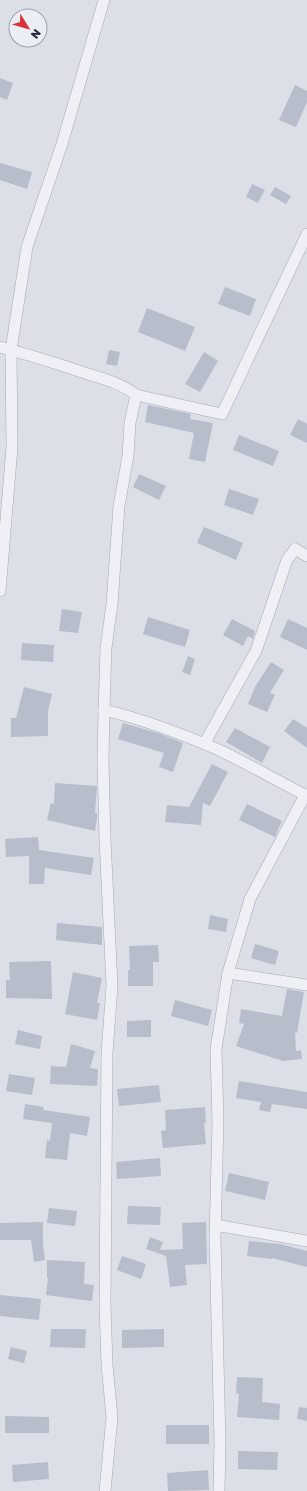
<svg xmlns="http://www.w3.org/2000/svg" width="307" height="1491" font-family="'Golos Text',sans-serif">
  <rect width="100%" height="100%" fill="#dcdfe7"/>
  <g fill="#b8bdcb">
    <path d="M0,78L13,83L7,100L0,97Z"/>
    <path d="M295,85L307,91V102L296,127L279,120Z"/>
    <path d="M0,163L32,172L27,189L0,180Z"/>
    <path d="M252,184L265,190L258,203L246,197Z"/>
    <path d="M275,187L291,196L286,204L270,195Z"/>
    <path d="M225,287L256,299L250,316L218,304Z"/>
    <path d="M147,308L195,327L185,351L138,332Z"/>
    <path d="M109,350L120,352L117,366L106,364Z"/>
    <path d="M204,352L218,361L200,392L185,384Z"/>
    <path d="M148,405L191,414L190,419L213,423L205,462L189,459L194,433L145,422Z"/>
    <path d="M298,419L307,424V443L290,435Z"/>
    <path d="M239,435L279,451L273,466L233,450Z"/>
    <path d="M139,474L166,486L159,500L133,487Z"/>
    <path d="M229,489L259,499L253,515L224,505Z"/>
    <path d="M204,527L243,543L236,560L197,543Z"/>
    <path d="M62,609L82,612L78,633L59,631Z"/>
    <path d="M148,617L190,630L185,647L143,634Z"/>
    <path d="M232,619L255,631L253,639L248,636L243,646L223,635Z"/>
    <path d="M288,619L307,628V650L280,637Z"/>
    <path d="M22,643L54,645L53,662L21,660Z"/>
    <path d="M188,656L195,659L190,675L182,672Z"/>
    <path d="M271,662L284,670L270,693L275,695L267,712L248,704L255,687Z"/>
    <path d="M24,687L52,694L48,711V736L11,737V718H16Z"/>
    <path d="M293,719L307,728V748L284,731Z"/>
    <path d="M123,723L158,733L183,743L173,772L159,767L164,753L118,739Z"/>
    <path d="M235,728L270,747L262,763L226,742Z"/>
    <path d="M212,764L228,772L210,806L203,803L201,825L165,822L167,805L189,807Z"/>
    <path d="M55,783L97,786L95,813H97V818L95,831L47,820L51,803L54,804Z"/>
    <path d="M247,804L282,821L275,837L239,820Z"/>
    <path d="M38,837L39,850L94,858L91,875L45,868L44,884H29V856L6,857L5,839Z"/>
    <path d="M210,915L228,919L226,932L208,929Z"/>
    <path d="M57,923L102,927V945L56,940Z"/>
    <path d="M255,944L279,951L275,965L251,958Z"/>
    <path d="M158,945L159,962H153V986H128V970H130L129,946Z"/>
    <path d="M51,961L52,999L6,998V980H10L9,962Z"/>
    <path d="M73,972L102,978L97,1003H100L97,1020L65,1014Z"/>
    <path d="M287,989L304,992L297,1033L295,1032L296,1051L301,1050L302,1059L283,1061L236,1046L244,1024L239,1023L241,1009L282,1016Z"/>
    <path d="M175,1000L212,1010L208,1026L171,1016Z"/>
    <path d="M151,1020V1037H127V1021Z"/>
    <path d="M18,1030L42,1036L40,1049L15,1044Z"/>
    <path d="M71,1044L95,1051L90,1068L98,1069L97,1086L50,1084L51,1066L66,1067Z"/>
    <path d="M9,1074L35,1078L32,1095L6,1091Z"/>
    <path d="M239,1081L307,1092V1109L272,1104L270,1112L259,1110L261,1102L236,1098Z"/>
    <path d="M159,1085L161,1102L119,1106L117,1089Z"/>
    <path d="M25,1104L44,1107L43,1110L90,1117L87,1136L70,1133L67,1160L45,1158L47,1140L50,1141L52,1123L23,1119Z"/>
    <path d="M205,1107L206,1123H204L206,1144L163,1148L161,1131L166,1130L165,1110Z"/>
    <path d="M160,1158L161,1176L117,1179L116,1162Z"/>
    <path d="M229,1173L269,1182L265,1200L225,1191Z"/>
    <path d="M128,1206L161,1207L160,1225L127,1224Z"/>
    <path d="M49,1208L77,1211L75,1226L47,1223Z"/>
    <path d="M43,1222V1245L45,1260L34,1262L31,1240H0V1223Z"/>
    <path d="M206,1222L207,1264L185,1265L187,1285L170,1287L166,1256L146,1249L150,1237L163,1242L160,1250L183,1249L182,1223Z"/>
    <path d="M249,1241L280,1244L307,1251V1267L272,1258V1259L247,1256Z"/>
    <path d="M122,1256L146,1264L141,1279L117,1270Z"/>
    <path d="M47,1260L85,1262L84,1284L94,1285L92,1301L46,1295L48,1278H47Z"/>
    <path d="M0,1295L41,1299L39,1320L0,1316Z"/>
    <path d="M51,1329H86L85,1348L50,1347Z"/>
    <path d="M164,1329V1347L122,1348V1330Z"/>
    <path d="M11,1347L27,1351L24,1363L8,1359Z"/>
    <path d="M237,1377L263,1378L262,1402L280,1404L279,1420L237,1417L239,1394L236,1393Z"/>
    <path d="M299,1407L307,1408V1421L297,1419Z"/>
    <path d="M5,1416L49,1417V1433H5Z"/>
    <rect x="166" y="1425" width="43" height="19"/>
    <path d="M238,1451L278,1452L277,1470L238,1469Z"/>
    <path d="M48,1462L49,1479L13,1482L12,1465Z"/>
    <path d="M208,1470L209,1490L168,1491L167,1473Z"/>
  </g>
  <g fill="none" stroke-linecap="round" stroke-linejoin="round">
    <defs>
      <g id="street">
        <path d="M0,347C30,355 59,364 88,374C104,379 123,384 136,395L222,414L307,234"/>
        <path d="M0,591L12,447L11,350L27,247L62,144L104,0"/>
        <path d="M104,710C143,719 182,734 219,750C248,764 276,780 305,795L250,899L228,973L216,1049L218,1121L215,1238L220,1442L219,1491"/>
        <path d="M204,744L256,651L287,560L295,549L307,556"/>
        <path d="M228,973L307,985"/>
        <path d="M215,1225L307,1241"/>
        <path d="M105,1491L112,1417L107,1365L105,1304L107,1053L112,986L105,839L103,762L104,710L106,648L112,604L119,506L128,456L130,423L136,395"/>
      </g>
    </defs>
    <use href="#street" stroke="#a5a9b5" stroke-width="12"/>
    <use href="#street" stroke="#eff0f5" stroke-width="11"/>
  </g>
  <g transform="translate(28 28) rotate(127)"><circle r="19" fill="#ebeef5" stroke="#9ba0ac"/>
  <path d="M0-3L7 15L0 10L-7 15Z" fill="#d9333a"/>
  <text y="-6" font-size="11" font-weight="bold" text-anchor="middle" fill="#242b3f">N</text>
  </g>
</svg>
